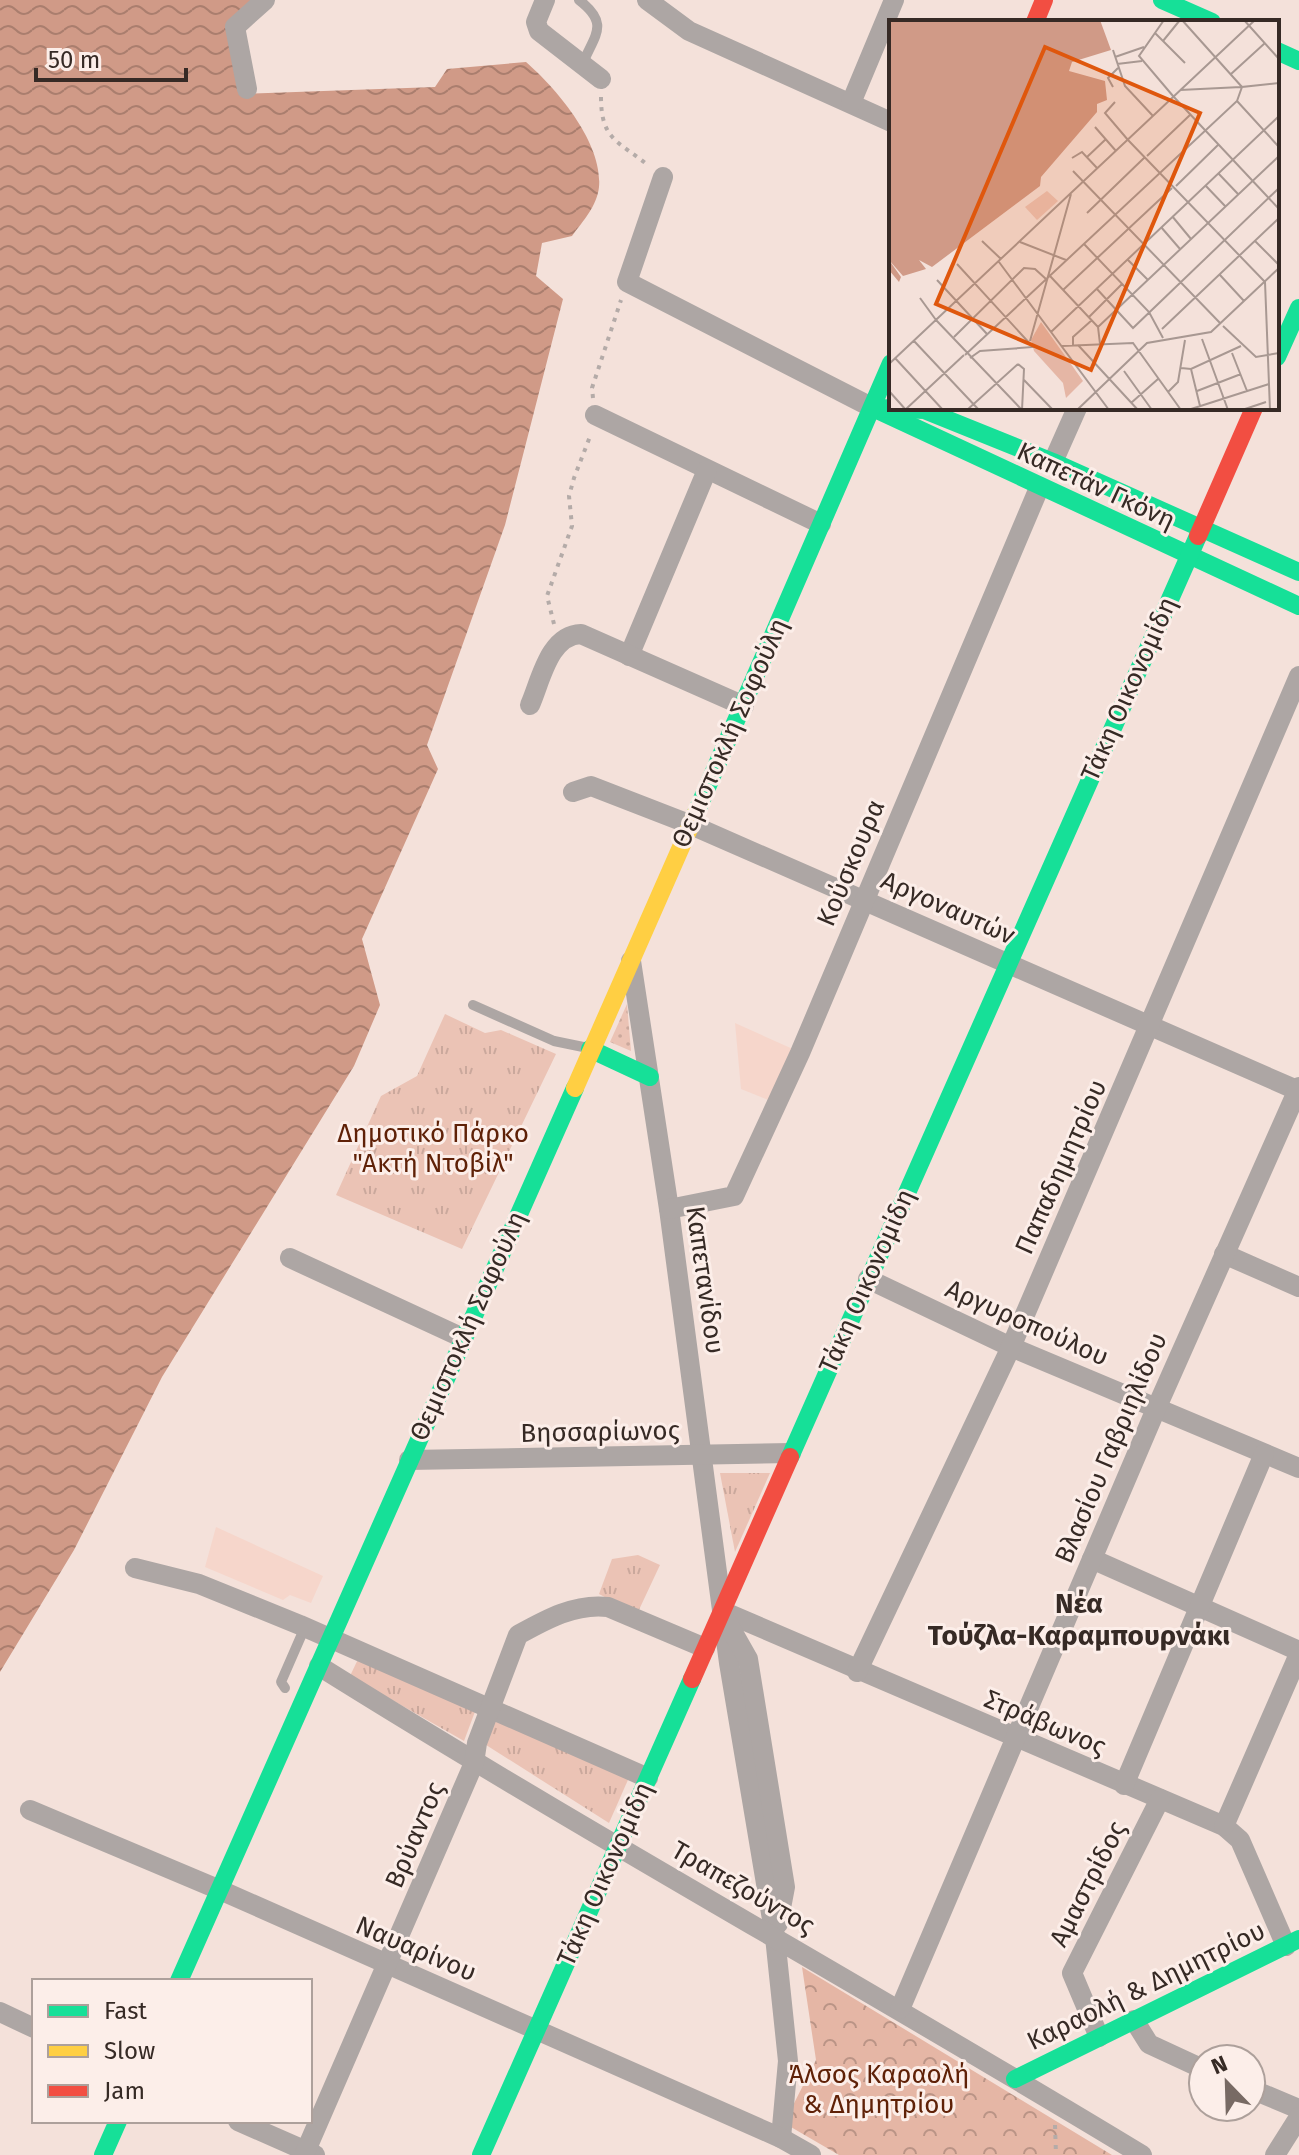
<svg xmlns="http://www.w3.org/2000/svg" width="1299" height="2155" font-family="'Fira Sans',sans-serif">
  <defs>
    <pattern id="grass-dots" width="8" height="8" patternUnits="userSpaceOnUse" patternTransform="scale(2)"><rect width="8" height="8" fill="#ebc3b5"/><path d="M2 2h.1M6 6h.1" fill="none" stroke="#caa89c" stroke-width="1.8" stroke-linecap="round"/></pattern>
    <pattern id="forest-crowns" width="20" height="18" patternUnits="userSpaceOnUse" patternTransform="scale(2)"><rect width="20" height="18" fill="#e5b6a5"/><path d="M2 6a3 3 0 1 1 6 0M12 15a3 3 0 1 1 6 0" fill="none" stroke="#ba9486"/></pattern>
    <pattern id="park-tufts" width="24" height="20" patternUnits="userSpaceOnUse" patternTransform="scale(2)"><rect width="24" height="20" fill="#ebc3b5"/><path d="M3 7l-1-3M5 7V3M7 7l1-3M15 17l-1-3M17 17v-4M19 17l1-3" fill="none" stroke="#caa89c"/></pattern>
    <pattern id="water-waves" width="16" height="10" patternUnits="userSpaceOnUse" patternTransform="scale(2)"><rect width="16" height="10" fill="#d09a87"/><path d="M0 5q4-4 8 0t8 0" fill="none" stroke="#aa7e6e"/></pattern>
  </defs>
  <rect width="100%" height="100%" fill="#f4e1da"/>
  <g fill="#f6d6cb">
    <path d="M735,1023L795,1050L771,1101L741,1089Z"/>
    <path d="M216,1527L323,1576L311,1603L290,1595L283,1600L205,1567Z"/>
  </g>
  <path fill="url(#grass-dots)" d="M627,1004L631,1051L610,1042Z"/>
  <path fill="url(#forest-crowns)" d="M802,1967L1112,2155H839L784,2123L816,2060Z"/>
  <g fill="url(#park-tufts)">
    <path d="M445,1014L485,1033L501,1030L556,1054L462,1249L336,1195L381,1096L417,1076Z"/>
    <path d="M720,1473H770L735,1552Z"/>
    <path d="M638,1555L660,1565L637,1614L599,1594L612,1559Z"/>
    <path d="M360,1655L476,1709L464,1741L350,1676Z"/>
    <path d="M493,1718L631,1773L609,1823L483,1743Z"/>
  </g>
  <path fill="url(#water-waves)" d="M0,0H259L233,22L241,94L435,87L447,69L526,62C557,89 603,143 599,187C597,206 583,221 572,236L542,243L536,276L563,299L505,525L427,745L438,769L362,939L380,1005L354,1066L162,1377L74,1550L0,1672Z"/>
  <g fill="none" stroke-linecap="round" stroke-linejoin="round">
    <g stroke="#b4aba8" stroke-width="4" stroke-dasharray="4 6" stroke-linecap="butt">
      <path d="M601,97C601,141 619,141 649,166"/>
      <path d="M593,398L592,388L621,300"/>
      <path d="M554,624L547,596L572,526L569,496L574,478L591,434"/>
      <path d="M1055,2125L1056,2155"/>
    </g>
    <g stroke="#ada6a4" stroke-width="10">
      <path d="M579,0C610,24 595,34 582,65"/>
      <path d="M473,1005L554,1041L588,1048"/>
      <path d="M285,1688L281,1682L305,1627"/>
    </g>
    <g stroke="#ada6a4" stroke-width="20">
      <path d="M545,0L536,22L539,31L601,79"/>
      <path d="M647,0L689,31L891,122"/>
      <path d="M247,89L235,27L265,0"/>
      <path d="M851,103L894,0"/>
      <path d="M663,177L627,282L873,408"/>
      <path d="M595,415L821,524"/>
      <path d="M1053,462L1077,408"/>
      <path d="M629,656L707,470"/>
      <path d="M530,705C541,680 549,635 581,634L744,706"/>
      <path d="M573,792L591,786L689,824L1299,1091"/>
      <path d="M631,961L669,1209L729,1663L775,1937L788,2061L781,2138"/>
      <path d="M669,1209L734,1196L800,1053L1039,488"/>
      <path d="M1224,1254L1299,1287"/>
      <path d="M290,1258L463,1338"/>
      <path d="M868,1279L1011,1347L1299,1468"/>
      <path d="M409,1460L791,1453"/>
      <path d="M1092,1559L1299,1651"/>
      <path d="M135,1568L199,1584L300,1625L648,1778"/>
      <path d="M722,1611L1224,1826L1240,1840L1286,1946"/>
      <path d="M727,1622L748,1659L785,1887L778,1924"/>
      <path d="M319,1666C589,1835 869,1989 1142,2155"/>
      <path d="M857,1672L1011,1347L1299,676"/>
      <path d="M1124,1785L1264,1454"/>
      <path d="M30,1810L220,1890L781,2138L811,2155"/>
      <path d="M1224,1826L1299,1654"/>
      <path d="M900,2009L1156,1409L1299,1087"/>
      <path d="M0,2012L34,2028"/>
      <path d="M1134,2020L1149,2044L1203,2069"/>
      <path d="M1099,2037L1072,1973L1160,1799"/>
      <path d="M1251,2089L1299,2109"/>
      <path d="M238,2121L315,2155"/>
      <path d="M304,2155L474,1763L477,1743L518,1635C545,1620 575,1603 608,1607L705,1648"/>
      <path d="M1275,2155L1299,2117"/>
    </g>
    <g stroke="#16e098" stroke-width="18">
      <path d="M1162,0L1212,22"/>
      <path d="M1277,51L1299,61"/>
      <path d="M1277,357L1299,308"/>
      <path d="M873,408L1299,606"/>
      <path d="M879,408L924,410L1053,462L1299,572"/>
      <path d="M696,813L891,363"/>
      <path d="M590,1049L650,1077"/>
      <path d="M790,1457L1198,536"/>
      <path d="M179,1981L575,1088"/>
      <path d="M1015,2079L1299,1939"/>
      <path d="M103,2155L118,2121"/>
      <path d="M481,2155L692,1679"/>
    </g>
    <path stroke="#ffcf43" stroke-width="18" d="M575,1088L696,813"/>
    <g stroke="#f24e42" stroke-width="18">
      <path d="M1035,22L1044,0"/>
      <path d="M1198,536L1254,408"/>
      <path d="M692,1679L790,1457"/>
    </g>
  </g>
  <g text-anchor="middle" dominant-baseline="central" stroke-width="6" stroke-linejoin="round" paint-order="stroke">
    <g font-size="26" fill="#362a25" stroke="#fceee9">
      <text transform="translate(1096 486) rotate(25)">Καπετάν Γκόνη</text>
      <text transform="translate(1129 689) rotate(-66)">Τάκη Οικονομίδη</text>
      <text transform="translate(730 733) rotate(-66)">Θεμιστοκλή Σοφούλη</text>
      <text transform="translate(851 863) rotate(-67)">Κούσκουρα</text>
      <text transform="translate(948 908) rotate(24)">Αργοναυτών</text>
      <text transform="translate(1061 1167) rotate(-66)">Παπαδημητρίου</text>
      <text transform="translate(705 1280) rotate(82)">Καπετανίδου</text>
      <text transform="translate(867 1281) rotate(-66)">Τάκη Οικονομίδη</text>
      <text transform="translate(1027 1323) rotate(24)">Αργυροπούλου</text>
      <text transform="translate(468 1326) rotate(-66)">Θεμιστοκλή Σοφούλη</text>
      <text transform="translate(600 1432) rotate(-1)">Βησσαρίωνος</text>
      <text transform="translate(1111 1448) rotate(-67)">Βλασίου Γαβριηλίδου</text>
      <text transform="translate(1045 1723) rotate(23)">Στράβωνος</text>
      <text transform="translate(415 1835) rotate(-67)">Βρύαντος</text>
      <text transform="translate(605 1874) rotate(-66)">Τάκη Οικονομίδη</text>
      <text transform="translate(1088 1884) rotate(-63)">Αμαστρίδος</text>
      <text transform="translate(743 1888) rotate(30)">Τραπεζούντος</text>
      <text transform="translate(416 1949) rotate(23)">Ναυαρίνου</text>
      <text transform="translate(1146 1986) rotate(-26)">Καραολή &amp; Δημητρίου</text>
    </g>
    <g font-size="26" fill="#5f2107" stroke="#fceee9">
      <text x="433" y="1133">Δημοτικό Πάρκο<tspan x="433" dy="30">"Ακτή Ντοβίλ"</tspan></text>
      <text x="879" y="2074">Άλσος Καραολή<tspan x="879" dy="30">&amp; Δημητρίου</tspan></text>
    </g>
    <g font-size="28" font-weight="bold" fill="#362a25" stroke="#fceee9">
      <text x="1079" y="1603">Νέα<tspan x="1079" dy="32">Τούζλα-Καραμπουρνάκι</tspan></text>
    </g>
  </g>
  <g transform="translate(889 20)">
    <rect width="390" height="390" fill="#f4e1da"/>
    <path d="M152,302L194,361L177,378L174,363L145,331L142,320Z" fill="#e5b6a5"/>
    <path d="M158,171L169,181L148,200L136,187Z" fill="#ebc3b5"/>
    <path d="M0,0H211L222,30L183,42L180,51L216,61L218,80L208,84V92L152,157L151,166L43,247L30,240L37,249L14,256L0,240L12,257L10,262L0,250Z" fill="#d09a87"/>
    <path fill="none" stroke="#a89892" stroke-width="2" d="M275,0L250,36L284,76M293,0L353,67M355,0L390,39M266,13L296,43M274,21L291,0M224,30L236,66L264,96M226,37L255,27M228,44L253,41M342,54L376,23M224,67L219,58L229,48M291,70L352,67M284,76L390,189M348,81L390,127M226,82L216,93L239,120M206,107L227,131M239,120L376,262L381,390M258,136L302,94M198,137L217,119M183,138L193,132L208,148M184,151L332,304M329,153L349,174M316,165L336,186M287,166L330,124M198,193L255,138M283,196L302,219M272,207L291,229M93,221L112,239M366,221L390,245M131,222L177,240M195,224L260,292L274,318M238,239L259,260M110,242L220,390M68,244L144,327L91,331L81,338M331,255L355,281M161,256L209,307L211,324M48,260L98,314M207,268L244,308L390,168M174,270L283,168M31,278L47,300M200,297L233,264M47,300L133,390M334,306L367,337L390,333M209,307L390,136M273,309L390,198M162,312L390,96M65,317L135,248L146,249L157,259M313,319L339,390M25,321L90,390M141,321L182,174M189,325L249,390M173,326L244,323L292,390M184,326V317L203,300M343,333L358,371M76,335L348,81L353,67L390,63M6,338L54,390M0,344L366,0M129,344L135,349L133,390M292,348L302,349L352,326M302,349L311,386M235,351L263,390M135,360L164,390M0,371L17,390M308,371L352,354M279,372L289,362L296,320M242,383L269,359M17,389L75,335M78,390L129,344M188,390L258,323L322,312L390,248M299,390L380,364M353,390L377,382"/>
    <path fill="#df570d" fill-opacity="0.15" stroke="#df570d" stroke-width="4" d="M156,27L311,93L202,350L47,284Z"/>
    <rect width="390" height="390" fill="none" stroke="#362a25" stroke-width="4"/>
  </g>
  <rect x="32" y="1979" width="280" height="144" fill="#fceee9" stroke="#ada09b" stroke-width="2"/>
  <rect x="48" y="2005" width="40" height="12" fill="#16e098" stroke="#ada09b" stroke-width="2"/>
  <text x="104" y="2019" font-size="24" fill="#362a25">Fast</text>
  <rect x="48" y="2045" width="40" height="12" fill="#ffcf43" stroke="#ada09b" stroke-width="2"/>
  <text x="104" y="2059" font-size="24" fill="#362a25">Slow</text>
  <rect x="48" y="2085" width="40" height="12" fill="#f24e42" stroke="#ada09b" stroke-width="2"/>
  <text x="104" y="2099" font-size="24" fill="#362a25">Jam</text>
  <g transform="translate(1227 2083) rotate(337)"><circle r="38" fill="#fceee9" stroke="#ada09b" stroke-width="2"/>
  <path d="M0-6L14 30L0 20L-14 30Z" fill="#786a64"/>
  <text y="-12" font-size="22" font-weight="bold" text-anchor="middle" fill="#362a25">N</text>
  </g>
  <path d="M36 68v12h150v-12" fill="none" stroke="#362a25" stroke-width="4"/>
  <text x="48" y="68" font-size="24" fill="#362a25" stroke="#fceee9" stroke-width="6" paint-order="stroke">50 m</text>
</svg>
